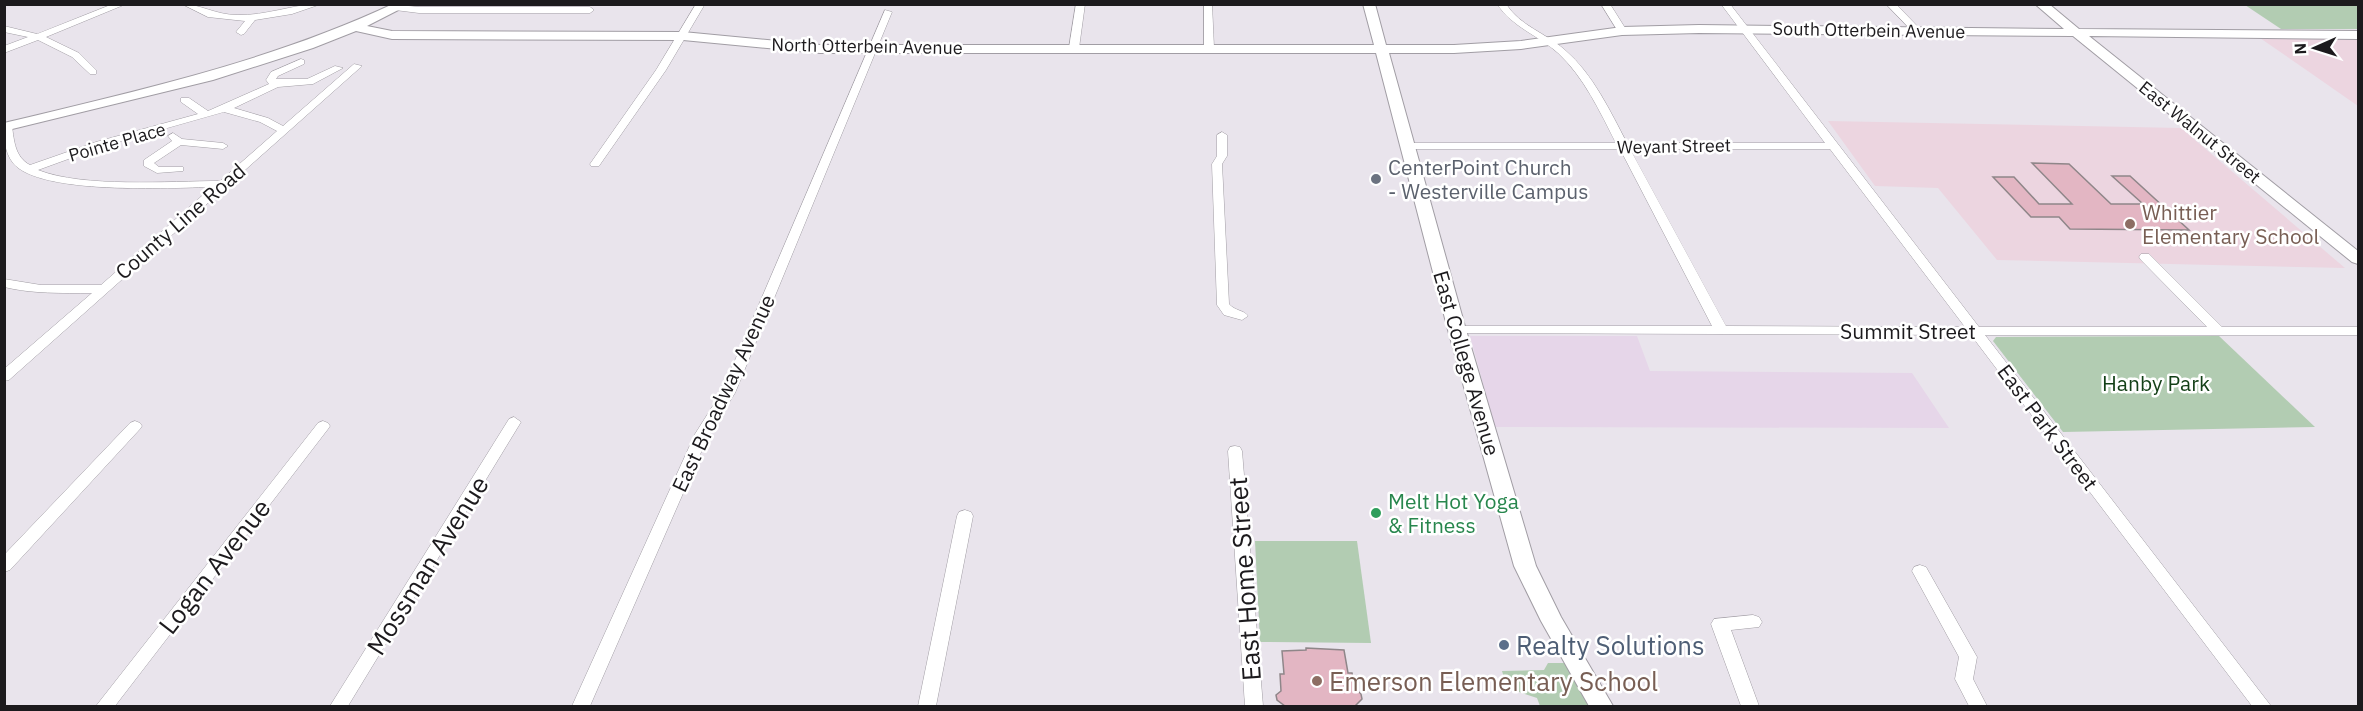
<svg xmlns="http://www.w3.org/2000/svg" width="2363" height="711" font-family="'IBM Plex Sans',sans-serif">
  <rect width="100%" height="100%" fill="#e9e4ec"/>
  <path fill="#e6d6e9" d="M1470,336H1637L1650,371L1912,373L1949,428L1495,427Z"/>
  <g fill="#ecd5e0">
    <path d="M2257,36L2358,37V106L2302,67Z"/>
    <path d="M1828,121L2181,128L2345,268L1997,260L1938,188L1875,186Z"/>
  </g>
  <g fill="#b2ccb2">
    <path d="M2245,5H2358V29H2281Z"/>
    <path d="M2219,336L2315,427L2063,432L1993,341L1996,337Z"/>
    <path d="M1255,541H1357L1371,643L1260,642Z"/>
    <path d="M1548,663H1565L1589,706H1540L1537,698L1507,688L1502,671L1544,670Z"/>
  </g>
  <g fill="#e3b6c3" stroke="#8f8689" stroke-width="1.5">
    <path d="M2032,163L2069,164L2111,204H2143L2112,176H2130L2189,230L2070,229L2059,217H2031L1993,177H2014L2039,204H2072Z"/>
    <path d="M1306,648L1344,650L1348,673H1352L1355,688L1361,694L1362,699L1355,706H1285L1277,700L1276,695L1281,691L1280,674H1284L1282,651L1306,650Z"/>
  </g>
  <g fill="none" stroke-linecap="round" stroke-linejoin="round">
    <defs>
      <g id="street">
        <path d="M113,4H126L46,37L79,53L96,70V74H90L72,57L38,40L4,53V46L28,37L4,32V26L37,34Z"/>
        <path d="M182,4C200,4 216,15 237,15C266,16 293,4 321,4L292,14L255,20L244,34L241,35L236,32L245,21L208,17Z"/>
        <path d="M696,4H705L666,70L599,166H591L590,164L656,70Z"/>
        <path d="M1076,4H1085L1079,48L1074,51L1069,48Z"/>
        <path d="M1204,4H1212L1214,48L1209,51L1204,48Z"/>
        <path d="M1497,4H1506C1520,26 1546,33 1565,50C1593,74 1610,111 1627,143H1825L1721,4H1730L1979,327H2207L2141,260L2139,257L2141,254H2149L2222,327H2358V335H1985L2271,706H2252L1971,335L1452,333L1450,330L1457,326H1712L1620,149H1406L1401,146L1406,143H1616C1600,112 1584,77 1558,53C1538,35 1513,28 1497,4ZM1630,149H1830L1965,327L1726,326Z"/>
        <path d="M1601,4H1610L1627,31L1625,33H1619Z"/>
        <path d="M1886,4H1896L1919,28V32H1913Z"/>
        <path d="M398,5L419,7H590L594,10L590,13H419L395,10V6Z"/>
        <path d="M885,10L892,12L735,393L709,434L590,706H572L695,434L721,393Z"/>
        <path d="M301,59L304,60V64L278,76L276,79H307L335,66L343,68L313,84L278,87L234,108L268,118L283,126L354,64L362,66L9,380L4,381V369L92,293C62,293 33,294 4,287V279L41,285H101L212,187C171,188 39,195 13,163C4,151 4,138 4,123L12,126C14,141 15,157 30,165L96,142L198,114L181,102V98H189L208,111L269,84L266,80L271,72ZM224,112L260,122L277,131L220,181C169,181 84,188 38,170L104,146Z"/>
        <path d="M1222,132L1227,135V156L1222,164L1229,304C1235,311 1244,310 1248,316L1242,320L1224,315L1217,305L1212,164L1217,156V135Z"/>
        <path d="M173,133L182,139L223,143L228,146L223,149L181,145L154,163L159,167H183V171L157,173L144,166V160L172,141L168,136Z"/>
        <path d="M514,417L521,422L348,706H330L509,419Z"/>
        <path d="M135,421L140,423L142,426L140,429L10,570L4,572V555L130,423Z"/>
        <path d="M323,421L328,423L330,426L328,429L115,706H96L318,423Z"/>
        <path d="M1235,446L1240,447L1242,451L1263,706H1245L1228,451L1230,447Z"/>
        <path d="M965,510L971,512L973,516L936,706H918L957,516L959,512Z"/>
        <path d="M1920,565L1926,567L1977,657L1973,679L1987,706H1969L1955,679L1959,657L1912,571L1914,567Z"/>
        <path d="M1753,615L1759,617L1762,622L1759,627L1731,630L1759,706H1741L1711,624L1714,619Z"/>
      </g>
      <path id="secondary" d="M393,4H410L367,26L392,31L683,32L820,45H1374L1363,4H1375L1386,45H1454L1521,41L1622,27L1699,25L2064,29L2035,4H2049L2079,29L2358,31V39L2089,36L2358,251V264L2352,262L2073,36L1699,33L1622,35L1521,49L1454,53H1389L1466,330L1536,566L1561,617L1613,706H1589L1541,621L1514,566L1448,330L1376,53H820L683,40L392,39L356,31L313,48L213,80L4,131V123C137,91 269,62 393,4Z"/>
    </defs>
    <use href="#street" stroke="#a19da4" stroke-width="1"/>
    <use href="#secondary" stroke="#a19da4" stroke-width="2"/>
    <use href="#street" fill="#fff" fill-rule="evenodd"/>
    <use href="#secondary" fill="#fff" fill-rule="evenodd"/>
  </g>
  <circle fill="#6b7280" stroke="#fff" stroke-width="2" cx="1376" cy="179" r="6"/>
  <g fill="#8d6e63" stroke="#fff" stroke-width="2">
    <circle cx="2130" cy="224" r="6"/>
    <circle cx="1317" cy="681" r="6"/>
  </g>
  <circle fill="#2e9e5b" stroke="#fff" stroke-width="2" cx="1376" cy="513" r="6"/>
  <circle fill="#5c6f8a" stroke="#fff" stroke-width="2" cx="1504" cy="645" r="6"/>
  <g text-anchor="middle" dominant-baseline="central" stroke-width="5" stroke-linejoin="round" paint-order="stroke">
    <g font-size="18" fill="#1c1a1d" stroke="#fff">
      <text transform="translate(1869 30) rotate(1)">South Otterbein Avenue</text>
      <text transform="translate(867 46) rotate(1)">North Otterbein Avenue</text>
      <text transform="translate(2200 132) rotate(39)">East Walnut Street</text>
      <text transform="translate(117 142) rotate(-16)">Pointe Place</text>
      <text transform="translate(1674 146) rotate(-1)">Weyant Street</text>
    </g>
    <g font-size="21" fill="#5b616d" stroke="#fff" text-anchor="start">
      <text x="1388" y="167">CenterPoint Church<tspan x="1388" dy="24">- Westerville Campus</tspan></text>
    </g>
    <g font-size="21" fill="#785e54" stroke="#fff" text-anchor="start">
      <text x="2142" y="212">Whittier<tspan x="2142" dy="24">Elementary School</tspan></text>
    </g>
    <g font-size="21" fill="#1c1a1d" stroke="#fff">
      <text transform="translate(180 221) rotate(-41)">County Line Road</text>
      <text x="1908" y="331">Summit Street</text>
      <text transform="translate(1467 363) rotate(74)">East College Avenue</text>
      <text transform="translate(723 393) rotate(-65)">East Broadway Avenue</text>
      <text transform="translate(2048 427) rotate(53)">East Park Street</text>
    </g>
    <g font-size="21" fill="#123f16" stroke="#fff">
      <text x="2156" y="383">Hanby Park</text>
    </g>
    <g font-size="21" fill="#27864d" stroke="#fff" text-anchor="start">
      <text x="1388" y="501">Melt Hot Yoga<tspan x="1388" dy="24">&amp; Fitness</tspan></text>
    </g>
    <g font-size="26" fill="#1c1a1d" stroke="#fff">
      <text transform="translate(427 565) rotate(-58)">Mossman Avenue</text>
      <text transform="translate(214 566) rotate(-52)">Logan Avenue</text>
      <text transform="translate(1244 579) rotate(-94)">East Home Street</text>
    </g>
    <g font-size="26" fill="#4e5e75" stroke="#fff" text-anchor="start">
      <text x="1516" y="645">Realty Solutions</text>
    </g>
    <g font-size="26" fill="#785e54" stroke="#fff" text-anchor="start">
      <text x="1329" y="681">Emerson Elementary School</text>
    </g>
  </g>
  <rect width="2363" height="711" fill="none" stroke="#1c1a1d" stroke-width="12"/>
  <g transform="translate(2315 48) rotate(267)" stroke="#ffffff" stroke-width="4.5" paint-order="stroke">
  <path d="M0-4.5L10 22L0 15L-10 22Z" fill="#1c1a1d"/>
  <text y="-9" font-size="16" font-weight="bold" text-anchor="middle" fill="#1c1a1d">N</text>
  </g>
</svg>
